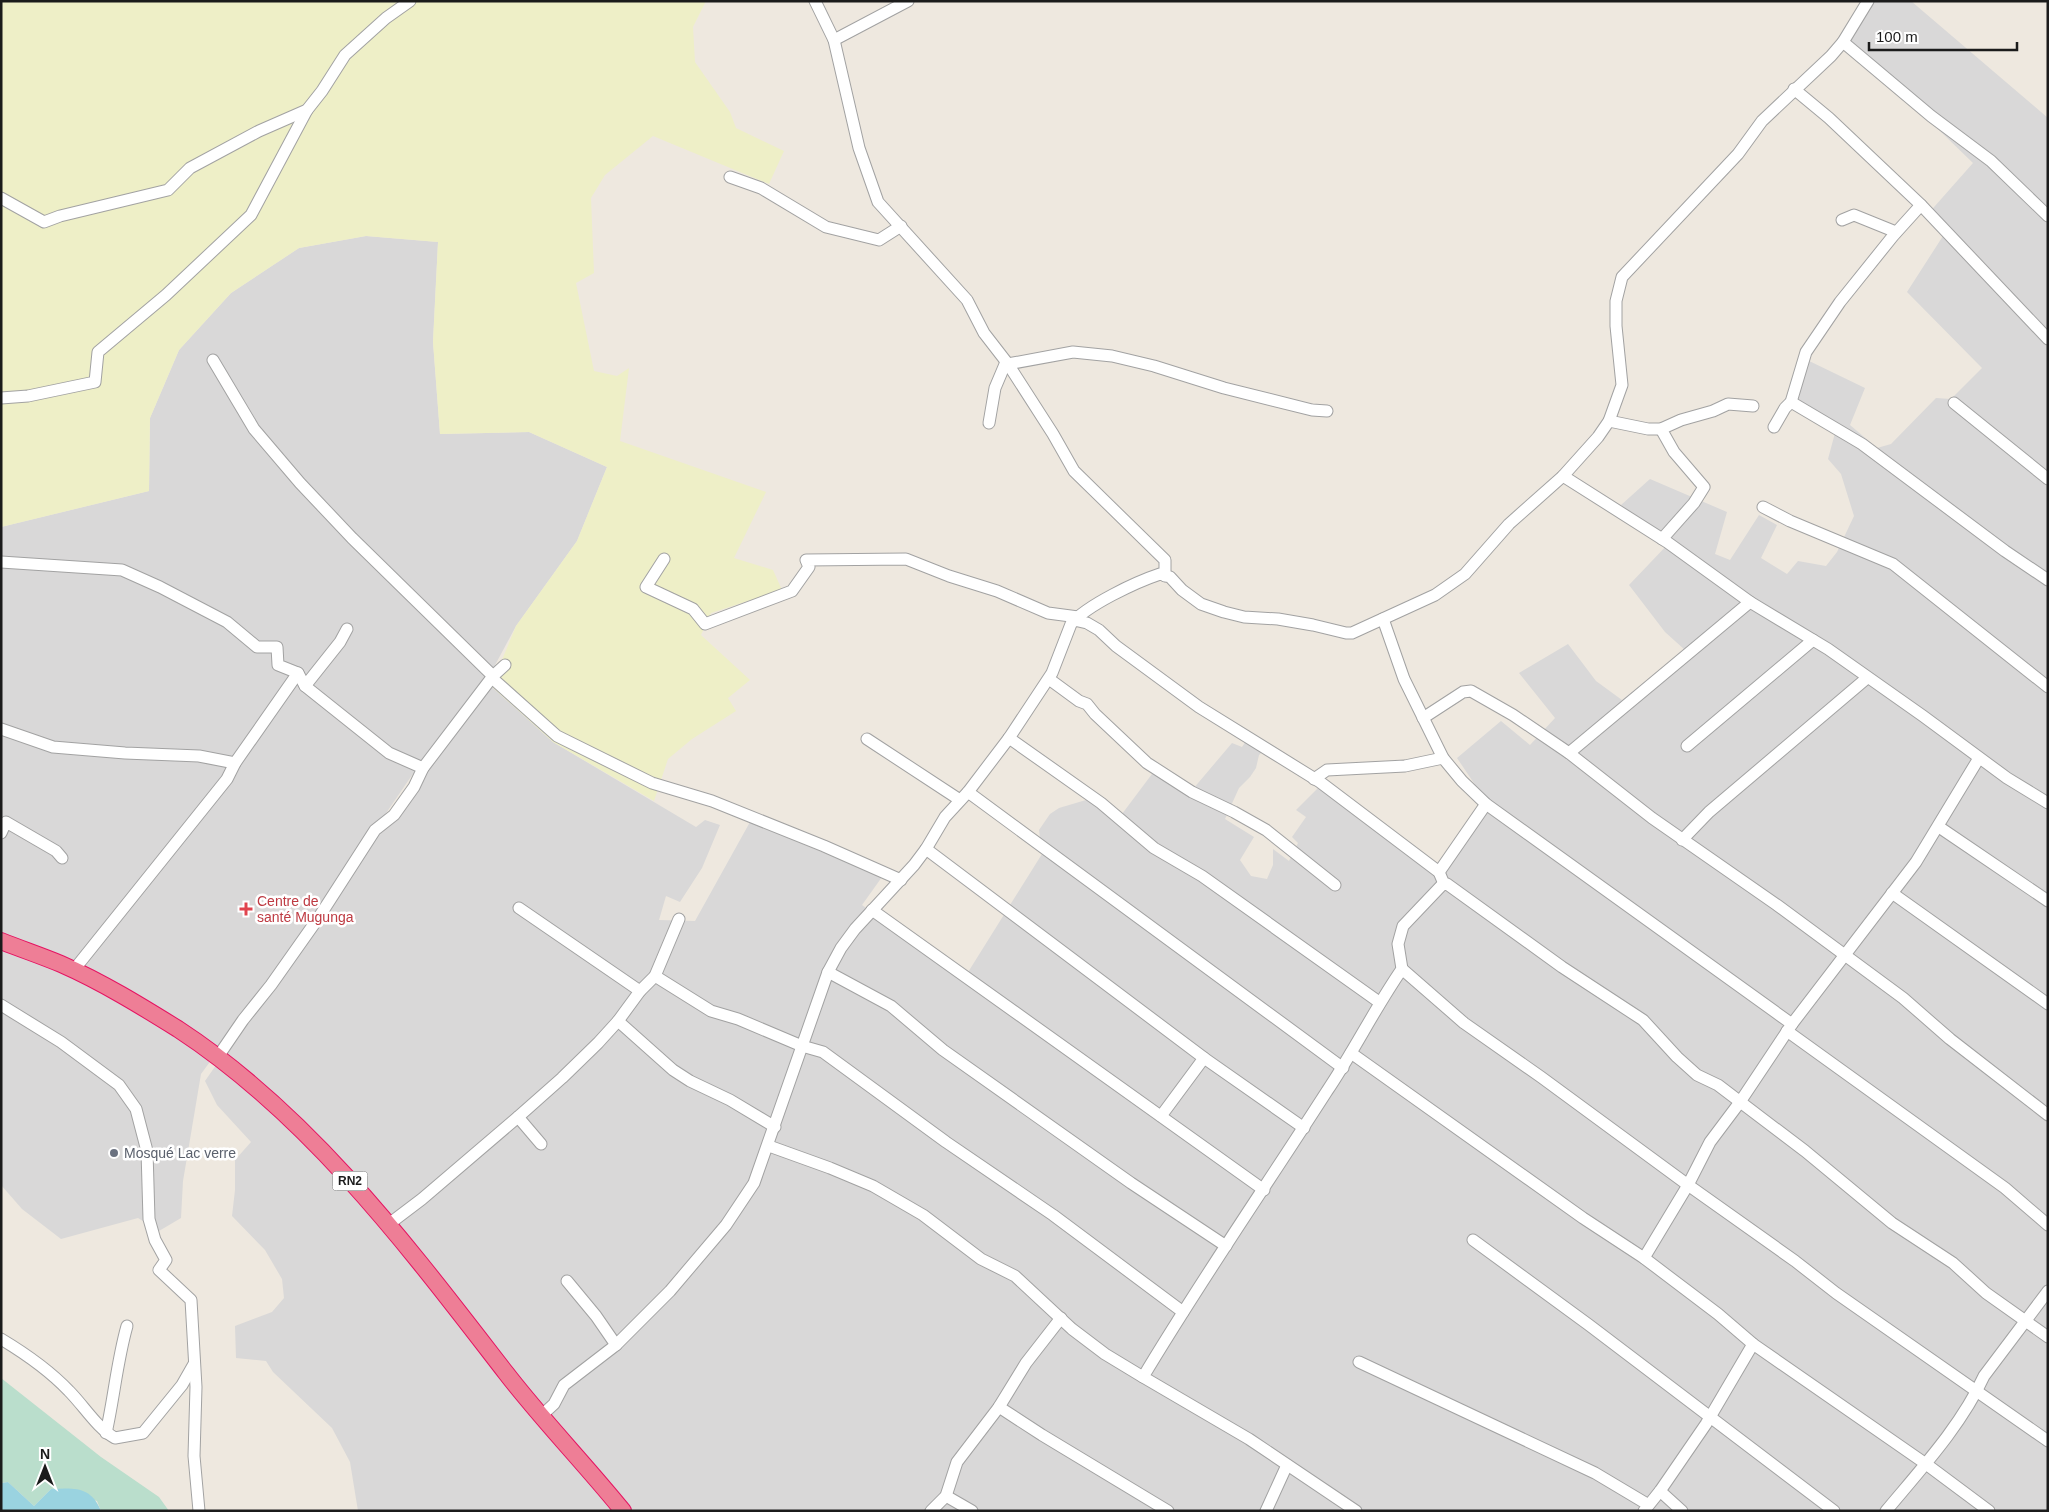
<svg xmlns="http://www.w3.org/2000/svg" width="2049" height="1512" font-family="Helvetica,sans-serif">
  <rect width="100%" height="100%" fill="#eee8df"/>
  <g fill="#d9d8d8">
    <path d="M1874,1H1911L2048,118V1511H358L350,1462L332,1428L273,1372L266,1361L236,1358L235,1326L272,1312L284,1298L282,1279L265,1250L232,1216L235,1190V1160L251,1142L217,1105L205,1081L379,831L491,686L553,742L696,827L705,820L720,825L702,868L680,902L666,896L659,920L695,921L750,822L882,877L862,905L965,977L1042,854L1039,830L1050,814L1059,808L1086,800L1122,814L1158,766L1193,789L1232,743L1242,747L1250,735L1268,746L1259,755L1256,768L1250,777L1239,788L1225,819L1254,837L1240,860L1251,876L1267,879L1273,865V849L1289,861L1298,843L1292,837L1306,817L1296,810L1323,783L1403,842L1441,865L1486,801L1457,758L1501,721L1530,745L1555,718L1519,673L1568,644L1596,681L1622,700L1685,650L1665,632L1629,585L1670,542L1621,505L1650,479L1727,512L1715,554L1730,560L1759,515L1777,525L1761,558L1787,574L1798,561L1826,566L1837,552L1854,516L1841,474L1828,459L1835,433L1788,396L1803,358L1865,388L1850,425L1877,448L1891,444L1936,398L1951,399L1982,368L1907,292L1943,236L1927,215L1973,163L1909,101L1843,49Z"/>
    <path d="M366,236L438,242L433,342L440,434L529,432L607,467L577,541L516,626L494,667L423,759L303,935L201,1074L183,1181L181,1218L159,1231L138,1218L61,1239L22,1209L1,1185V527L149,491L150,418L179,350L231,293L299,248Z"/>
  </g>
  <path fill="#eeefc7" d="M1,1H706L693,27L695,62L730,112L736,128L784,151L769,184L653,136L605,175L591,198L594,273L576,283L594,371L617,376L629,368L620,441L766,492L734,558L773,570L782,590L711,613L701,635L750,680L728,698L736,711L692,739L668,759L654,801L553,742L491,686L516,626L577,541L607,467L529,432L440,434L433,342L438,242L366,236L299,248L231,293L179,350L150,418L149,491L1,527Z"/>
  <path fill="#badecc" d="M1,1378L101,1457L159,1497L169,1511H101L97,1501L51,1489L34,1506L8,1482L1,1483Z"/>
  <path fill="#9ad3e0" d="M8,1482L34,1506L51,1489C74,1488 91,1486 101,1511H1V1483Z"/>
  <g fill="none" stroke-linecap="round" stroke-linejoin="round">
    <defs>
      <g id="minor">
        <path d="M815,1L834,40L859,148L878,202L967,300L984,333L1008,364L1053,434L1074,471L1165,560V576"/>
        <path d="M834,40L908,1"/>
        <path d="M1843,42L1931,116L1991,161L2048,216"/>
        <path d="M1794,89L1829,118L1921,205L2048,339"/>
        <path d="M730,177L761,188L826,227L879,240L901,226"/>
        <path d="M1,198L44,222L60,216L168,190L190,168L259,131L307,110L322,91L345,55L386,18L410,1"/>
        <path d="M1842,220L1854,215L1896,232"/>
        <path d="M213,360L254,429L300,483L352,538L493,676"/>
        <path d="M1008,364L1073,352L1112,356L1154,366L1224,388L1312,410L1327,411"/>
        <path d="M1,398L28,396L95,382L98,352L166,295L251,215L307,110"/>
        <path d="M1791,402L1862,444L2005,551L2048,580"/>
        <path d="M1954,403L2048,479"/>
        <path d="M1609,421L1648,429H1661L1681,420L1713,411L1728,404L1753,406"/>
        <path d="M989,423L995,388L1006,362"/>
        <path d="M1774,427L1785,408L1791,402L1806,352L1840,302L1893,236L1921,205"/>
        <path d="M1661,429L1674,452L1704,487L1694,503L1662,539"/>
        <path d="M1563,476L1667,542L1750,602L1828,649L1923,716L2007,778L2048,803"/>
        <path d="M1763,507L1790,521L1893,564L2048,687"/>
        <path d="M664,559L646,587L693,609L705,624L792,591L809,567L806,560L906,559L949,576L997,591L1048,613L1078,617"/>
        <path d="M1,562L122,570L160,587L227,622L257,647H277L278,665L298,673L305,686L389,753L423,768"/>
        <path d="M1383,619L1404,679L1443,758L1462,781L1486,804L1792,1024"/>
        <path d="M1074,620L1087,623L1099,630L1116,646L1199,707L1320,782L1439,872L1444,884"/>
        <path d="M492,678L557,736L652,783L712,801L824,846L901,880"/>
        <path d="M1049,679L1079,701L1087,704L1095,714L1147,763L1192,792L1234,812L1266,830L1335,885"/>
        <path d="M305,686L340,642L347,629"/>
        <path d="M1423,718L1463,692L1471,691L1513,715L1569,753L1652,818L1777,905L1903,998L1950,1039L2048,1115"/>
        <path d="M1,729L53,747L125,753L199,756L235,763"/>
        <path d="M1009,738L1101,803L1154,848L1202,876L1379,1002"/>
        <path d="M867,739L960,800"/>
        <path d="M1687,746L1813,640"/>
        <path d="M1569,753L1750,602"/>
        <path d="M1314,779L1327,770L1405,766L1443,758"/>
        <path d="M968,792L1343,1068"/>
        <path d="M1939,827L2048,901"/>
        <path d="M1,833L6,822L56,851L62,858"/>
        <path d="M1682,840L1709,812L1867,678"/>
        <path d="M926,849L1204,1058L1304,1128"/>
        <path d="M1439,872L1486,804"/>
        <path d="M1892,893L2048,1004"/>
        <path d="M519,908L640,991"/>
        <path d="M872,910L1264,1190"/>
        <path d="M1402,969L1464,1023L1541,1077L1688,1185L1795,1261L1836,1293L2048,1441"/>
        <path d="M73,971L227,779L235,763L298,673"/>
        <path d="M828,972L891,1006L943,1050L1131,1183L1226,1246"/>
        <path d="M655,976L711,1011L738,1019L802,1046L823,1052L946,1142L1053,1215L1183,1312"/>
        <path d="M1,1005L61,1042L119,1085L136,1109L147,1151L149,1219L155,1240L166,1260L159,1270L191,1300L196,1387L194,1456L199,1511"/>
        <path d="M618,1021L673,1070L690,1081L730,1100L775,1127"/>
        <path d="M1787,1031L2005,1188L2048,1225"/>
        <path d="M1351,1053L1583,1218L1644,1258L1718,1314L1753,1344L1706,1424L1660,1491L1644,1511"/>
        <path d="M217,1058L243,1020L271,985L319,917L375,830L394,815L414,787L423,768L493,676L505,665"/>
        <path d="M1161,1116L1204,1058"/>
        <path d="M518,1117L541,1144"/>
        <path d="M769,1146L830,1168L873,1186L923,1215L981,1259L1015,1276L1072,1329L1105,1354L1143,1377"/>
        <path d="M389,1224L422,1199L518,1117L562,1078L598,1043L618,1021L640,991L655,976L679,919"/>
        <path d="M1473,1240L1589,1325L1834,1511"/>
        <path d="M1644,1258L1688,1185L1710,1142L1740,1102L1792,1024L1916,862L1979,758"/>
        <path d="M567,1281L596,1316L616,1345"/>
        <path d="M1,1339C26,1354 49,1370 69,1391C84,1406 97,1428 115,1438L143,1433L182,1385L194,1364"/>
        <path d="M1753,1344L1926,1464L1989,1511"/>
        <path d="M1359,1362L1595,1473L1647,1504"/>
        <path d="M999,1407L1042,1435L1168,1511"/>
        <path d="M542,1415L554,1404L564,1385L616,1345L670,1291L726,1225L754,1183L828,972L841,948L855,929L914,865L926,849L945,817L968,792L1009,738L1052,673L1071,624C1087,605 1136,582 1160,574L1170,577L1182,590L1201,604L1224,612L1244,617L1278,619L1313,625L1346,633H1352L1435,595L1465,574L1509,524L1563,476L1598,437L1609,421L1622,385L1616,326V301L1622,277L1738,154L1762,121L1831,56L1843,42L1868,1"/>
        <path d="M106,1433C114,1398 117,1361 127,1326"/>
        <path d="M1660,1491L1682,1511"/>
        <path d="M946,1496L972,1511"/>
        <path d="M931,1511L946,1496L957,1462L999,1407L1026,1363L1061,1318"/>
        <path d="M1266,1511L1287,1465"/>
        <path d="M1356,1511L1249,1439L1143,1377C1201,1280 1266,1186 1327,1091C1354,1051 1375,1008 1402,969L1398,944L1403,926L1442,885L1447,884L1562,967L1643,1020L1677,1057L1697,1075L1718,1085L1805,1151L1892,1223L1953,1263L1986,1293L2048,1337"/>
        <path d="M1886,1511C1921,1469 1961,1426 1984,1376L2048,1291"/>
      </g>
      <path id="highway" d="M1,941C21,949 42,956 61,964C102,982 141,1006 178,1029C311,1116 410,1249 506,1373C543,1421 585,1464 623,1511"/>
    </defs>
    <use href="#minor" stroke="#a2a2a2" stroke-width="13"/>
    <use href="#highway" stroke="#e51362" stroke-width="18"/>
    <use href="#minor" stroke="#fff" stroke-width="11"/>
    <use href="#highway" stroke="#ee7e96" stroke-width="16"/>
  </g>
  <path fill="#e0444e" stroke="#fff" stroke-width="2" d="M243.5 901.5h5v5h5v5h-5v5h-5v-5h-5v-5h5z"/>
  <circle fill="#6b7280" stroke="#fff" stroke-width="2" cx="114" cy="1153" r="5"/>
  <g text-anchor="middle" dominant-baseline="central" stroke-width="5" stroke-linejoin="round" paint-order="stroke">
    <rect fill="#fff" stroke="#5f5f5f" stroke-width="1" x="332.5" y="1171.5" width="35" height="19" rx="4"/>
    <g font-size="12" font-weight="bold" fill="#1b1b1b">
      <text x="350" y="1181">RN2</text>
    </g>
    <g font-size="14" fill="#be3a42" stroke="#fff" text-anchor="start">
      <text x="257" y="901">Centre de<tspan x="257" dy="16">santé Mugunga</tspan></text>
    </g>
    <g font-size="14" fill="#5b616d" stroke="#fff" text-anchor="start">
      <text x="124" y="1153">Mosqué Lac verre</text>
    </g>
  </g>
  <rect width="2049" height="1512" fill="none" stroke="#1b1b1b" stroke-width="5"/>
  <g transform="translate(45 1467)" stroke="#ffffff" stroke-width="4" paint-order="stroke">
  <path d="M0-4L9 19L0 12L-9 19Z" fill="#1b1b1b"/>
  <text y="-8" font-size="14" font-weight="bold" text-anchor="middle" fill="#1b1b1b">N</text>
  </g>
  <path d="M1869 42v8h148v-8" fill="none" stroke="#1b1b1b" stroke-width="2.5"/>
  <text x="1876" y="42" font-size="15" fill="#1b1b1b" stroke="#ffffff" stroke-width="4" paint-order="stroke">100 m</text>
</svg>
